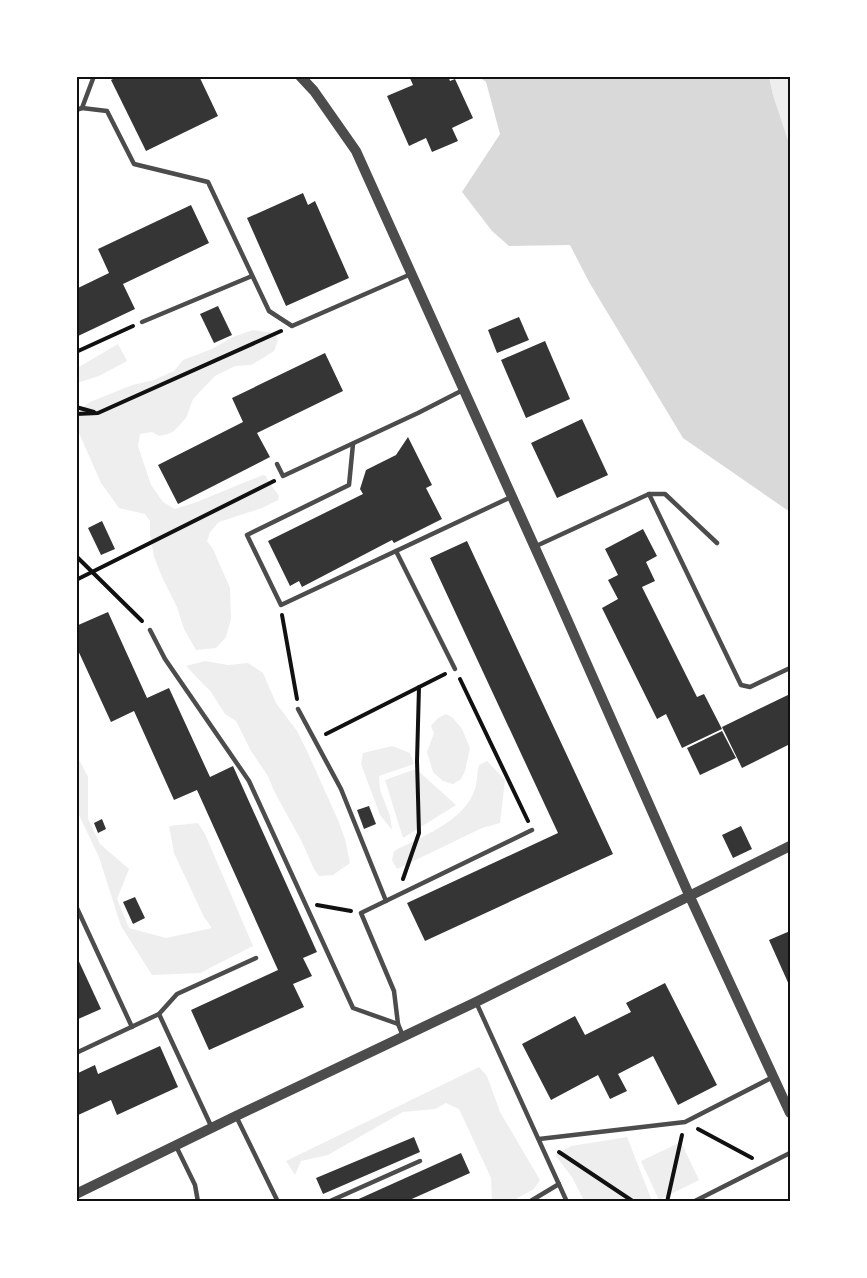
<svg xmlns="http://www.w3.org/2000/svg" width="867" height="1278" font-family="Arial,sans-serif">
  <rect width="100%" height="100%" fill="#fff"/>
  <g fill="#eee">
    <path d="M769,77H790V146L773,95Z"/>
    <path d="M253,330L275,333L278,340L274,351L263,358L251,365L235,366L215,376L193,399L186,418L174,431L168,434L159,436L152,432L140,434L138,446L151,485L163,502L175,509L194,503L263,475L266,476L267,479L279,496L278,500L262,508L219,522L210,532L207,541L213,549L230,588L231,619L226,637L216,648L196,650L184,629L177,607L162,577L154,557L150,535V521L145,514L119,508L101,483L79,433L77,425L76,413L90,402L132,385L154,380L174,371L183,360L212,349L233,337Z"/>
    <path d="M118,344L127,361L99,376L77,383V368Z"/>
    <path d="M205,661L228,665L248,663L263,673L276,703L297,731L307,751L338,820L345,839L350,863L333,875L319,876L314,869L302,842L274,791L268,776L251,751L236,721L225,714L211,692L186,666Z"/>
    <path d="M446,714L453,718L462,729L470,748L465,771L461,779L453,784L443,781L433,772L427,752L434,733L431,726L438,718Z"/>
    <path d="M392,746L410,753L414,764L379,776L380,790L390,816L392,830L380,815L361,764L363,753Z"/>
    <path d="M77,756L88,777V819L100,844L129,869L117,899L129,928L166,938L212,928L204,917L174,853L169,826L198,823L205,834L253,946L200,973L152,975L121,926L99,857L77,811Z"/>
    <path d="M487,761L505,780L500,823L482,828L397,869L392,860L394,851C421,837 465,821 475,789C477,782 477,773 479,765Z"/>
    <path d="M416,769L456,805L403,838L385,780Z"/>
    <path d="M479,1067L487,1076L500,1112L540,1180L534,1189L512,1201H492L491,1178L459,1109L446,1103L435,1109L403,1112L328,1155L301,1161L295,1175L286,1161Z"/>
    <path d="M627,1137L652,1201H584L572,1177L555,1155L571,1146Z"/>
    <path d="M681,1142L699,1180L659,1200L641,1161Z"/>
  </g>
  <path fill="#d9d9d9" d="M479,77H769L773,95L790,146V512L683,438L589,282L570,245L509,246L492,231L462,192L500,134L486,82Z"/>
  <g fill="#353535">
    <path d="M118,76H199L218,116L146,151L111,80Z"/>
    <path d="M409,76H448L450,81L455,79L473,118L452,128L458,141L432,152L426,138L409,146L387,96L413,85Z"/>
    <path d="M303,193L308,205L315,201L349,278L286,306L247,218Z"/>
    <path d="M191,205L209,243L123,284L135,309L76,337V289L109,273L98,249Z"/>
    <path d="M218,306L232,335L214,343L200,314Z"/>
    <path d="M519,317L529,340L497,353L488,330Z"/>
    <path d="M545,341L570,399L526,418L501,360Z"/>
    <path d="M325,353L343,391L257,433L270,457L178,504L158,465L243,422L232,398Z"/>
    <path d="M582,419L608,475L557,498L531,443Z"/>
    <path d="M408,437L432,485L426,488L442,519L394,543L392,540L302,587L299,581L290,586L268,541L363,494L360,489L366,470L396,455Z"/>
    <path d="M102,521L115,549L101,555L88,528Z"/>
    <path d="M643,529L657,556L646,562L655,581L642,587L697,697L704,694L722,729L682,748L666,714L657,719L602,608L618,599L608,580L618,575L605,549Z"/>
    <path d="M467,541L613,854L425,941L407,903L558,833L430,558Z"/>
    <path d="M108,612L147,698L169,688L210,777L233,766L317,952L303,958L312,976L293,984L304,1007L209,1050L191,1010L278,970L197,790L174,800L134,711L111,722L76,646V626Z"/>
    <path d="M790,694V744L742,768L722,727Z"/>
    <path d="M722,731L736,758L700,775L687,748Z"/>
    <path d="M369,806L376,824L364,829L357,810Z"/>
    <path d="M102,819L106,829L98,833L94,823Z"/>
    <path d="M741,826L752,849L733,858L722,835Z"/>
    <path d="M135,897L145,918L133,924L123,902Z"/>
    <path d="M790,931V987L769,940Z"/>
    <path d="M76,955L101,1009L76,1020Z"/>
    <path d="M665,983L717,1085L678,1105L653,1056L618,1074L627,1091L610,1099L598,1075L551,1100L522,1044L575,1016L585,1035L631,1012L626,1003Z"/>
    <path d="M160,1046L178,1087L117,1115L111,1100L76,1116V1074L95,1065L98,1074Z"/>
    <path d="M414,1137L420,1152L323,1194L316,1178Z"/>
    <path d="M461,1153L470,1173L405,1202H352Z"/>
  </g>
  <g fill="none" stroke-linecap="round" stroke-linejoin="round">
    <g stroke="#111" stroke-width="4">
      <path d="M76,352L133,326"/>
      <path d="M76,407L94,412"/>
      <path d="M76,414L98,413L281,331"/>
      <path d="M76,556L142,621"/>
      <path d="M76,580L274,481"/>
      <path d="M282,615L297,699"/>
      <path d="M460,679L528,821"/>
      <path d="M326,734L445,674"/>
      <path d="M403,879L419,833L417,761L419,687"/>
      <path d="M317,905L351,911"/>
      <path d="M698,1129L752,1158"/>
      <path d="M559,1152L634,1202"/>
      <path d="M667,1202L682,1135"/>
    </g>
    <g stroke="#4c4c4c" stroke-width="4.5">
      <path d="M82,108L107,111L134,164L208,182L269,311L292,326L411,274"/>
      <path d="M76,110L82,108L94,76"/>
      <path d="M142,322L252,276"/>
      <path d="M353,444L349,485L247,535L281,605L511,497"/>
      <path d="M277,464L283,476L418,413L463,390"/>
      <path d="M649,494L741,685L750,687L790,668"/>
      <path d="M534,547L649,494H665L717,543"/>
      <path d="M396,551L455,669"/>
      <path d="M150,630L165,659L249,781L353,1008L398,1024"/>
      <path d="M298,709L341,789L386,901"/>
      <path d="M76,906L132,1027"/>
      <path d="M476,1002L567,1202"/>
      <path d="M159,1014L212,1128"/>
      <path d="M403,1036L398,1024L394,991L361,913L532,830"/>
      <path d="M76,1053L159,1014L177,994L256,958"/>
      <path d="M236,1116L278,1202"/>
      <path d="M539,1139L685,1122L773,1077"/>
      <path d="M176,1146L195,1185L198,1202"/>
      <path d="M328,1202L420,1161"/>
      <path d="M529,1202L559,1184"/>
      <path d="M693,1202L790,1153"/>
    </g>
    <g stroke="#4c4c4c" stroke-width="10">
      <path d="M300,76L314,91L356,151L555,592L690,897L790,1113"/>
      <path d="M76,1194L236,1116L476,1002L790,846"/>
    </g>
  </g>
  <rect width="867" height="1278" fill="none" stroke="#ffffff" stroke-width="156"/>
  <rect x="78" y="78" width="711" height="1122" fill="none" stroke="#111" stroke-width="2"/>
</svg>
